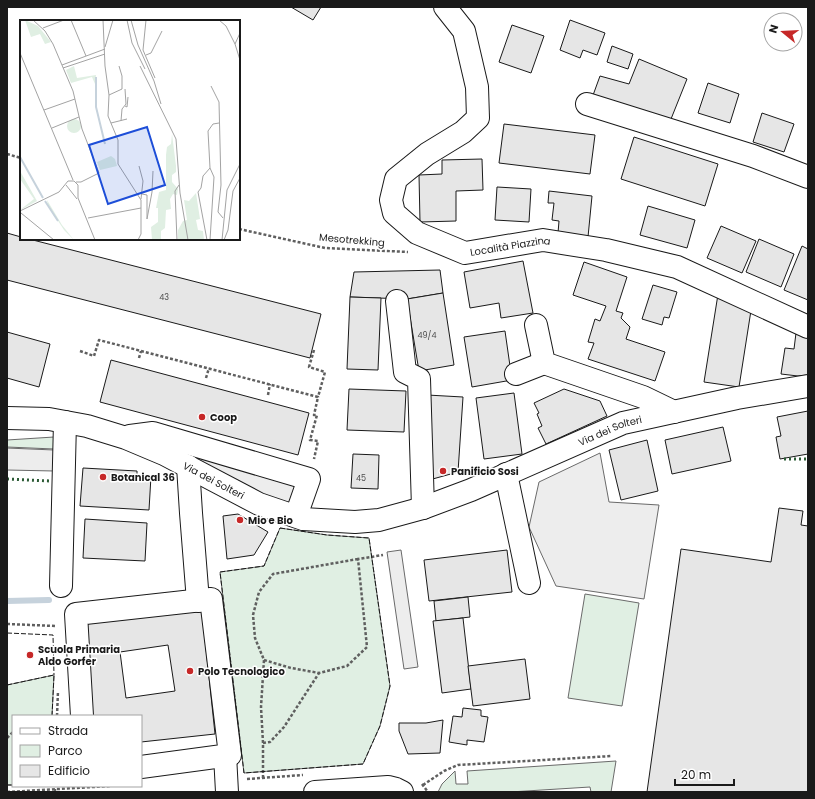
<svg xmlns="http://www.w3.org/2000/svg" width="815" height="799" font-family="Poppins,sans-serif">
  <rect width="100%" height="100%" fill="#fff"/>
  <g fill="#e0efe3" stroke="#6a6a6a">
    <path d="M54,437V449L7,447V440Z"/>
    <path d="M280,528L327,535L369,538L390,686L380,726L363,764L244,773L220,572L264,566Z"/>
    <path d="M585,594L639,603L622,706L568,698Z"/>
    <path d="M54,675L52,716H13V785H7V685Z"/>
    <path d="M616,761L611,792H591L590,787L510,792H438L442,784L455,771L456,784H468L467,771Z"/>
  </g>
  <g fill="#ededed" stroke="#6a6a6a">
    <path d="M161,447L303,484L294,508Z"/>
    <path d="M7,448L54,450V471L7,470Z"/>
    <path d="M600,453L609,502L659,505L644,599L556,586L529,527L539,482Z"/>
    <path d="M401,550L418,667L404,669L387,552Z"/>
  </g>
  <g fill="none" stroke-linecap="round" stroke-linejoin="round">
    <path stroke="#c6d2dc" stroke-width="6" d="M7,601L49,600"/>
  </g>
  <g fill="#e6e6e6" stroke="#1a1a1a" fill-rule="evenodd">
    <path d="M291,7H321L313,20Z"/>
    <path d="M570,20L605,33L597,55L583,50L580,58L560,50Z"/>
    <path d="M512,25L544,36L531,73L499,62Z"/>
    <path d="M612,46L633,54L628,69L607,62Z"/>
    <path d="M639,59L687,79L669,124L592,98L600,76L629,84Z"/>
    <path d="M708,83L739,94L730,123L698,113Z"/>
    <path d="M762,113L794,124L784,152L753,142Z"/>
    <path d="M504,124L595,135L590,174L499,163Z"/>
    <path d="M634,137L718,164L705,206L621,179Z"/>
    <path d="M482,159L483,190L456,191V221L420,222L419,175L442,174V160Z"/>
    <path d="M497,187L531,189L529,222L495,220Z"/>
    <path d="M549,191L592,196L588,237L558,233L559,221L552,220L554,203H548Z"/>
    <path d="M648,206L695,220L687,248L640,235Z"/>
    <path d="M721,226L756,241L742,273L707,258Z"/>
    <path d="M7,233L21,237V239H29L321,314L310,358L7,280Z"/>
    <path d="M759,239L794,254L781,287L746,272Z"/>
    <path d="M802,246L808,249V300L784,290Z"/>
    <path d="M523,261L533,313L501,318L499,303L470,308L464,272Z"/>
    <path d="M584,262L627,277L616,311L623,313L621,318L630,327L626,339L665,352L655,381L588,359L594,343L588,342L595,319L600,321L606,306L573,295Z"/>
    <path d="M440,270L443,293L407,299L350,297L354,272Z"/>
    <path d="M653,285L677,292L669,318L664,317L662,325L642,319Z"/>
    <path d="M719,288L752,304L739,387L704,382Z"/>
    <path d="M443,293L454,365L419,371L407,299Z"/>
    <path d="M350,297L381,298L378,370L347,369Z"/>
    <path d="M808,329V375L798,376L781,374L785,348L794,349L796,333Z"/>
    <path d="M505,331L512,380L472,387L464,337Z"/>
    <path d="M7,332L50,344L39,387L7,378Z"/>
    <path d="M111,360L309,413L298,455L100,402Z"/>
    <path d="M349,389L406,391L404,432L347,430Z"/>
    <path d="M564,389L600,401L607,416L546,444L538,428L542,426L537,414L539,413L534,403Z"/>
    <path d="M514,393L522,454L484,459L476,398Z"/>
    <path d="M427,395L463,397L458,472L429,480Z"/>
    <path d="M808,411V454L780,459L776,437L781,436L777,417Z"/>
    <path d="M723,427L731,461L672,474L665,440Z"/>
    <path d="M647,440L658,491L621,500L609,450Z"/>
    <path d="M353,454L379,455L378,489L351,488Z"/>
    <path d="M83,468L137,471V476H151L149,510L80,506Z"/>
    <path d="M779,508L803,511L801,525L808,526V792H647L681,549L771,562Z"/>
    <path d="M238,514L268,532L254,555L227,559L223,516Z"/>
    <path d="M85,519L147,523L145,561L83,558Z"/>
    <path d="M507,550L512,592L429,601L424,560Z"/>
    <path d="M468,597L470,617L436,621L434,601Z"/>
    <path d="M202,610L215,734L141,742V716H91L81,623ZM168,645L175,691L126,698L120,652Z"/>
    <path d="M463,618L471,689L442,693L433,621Z"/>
    <path d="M525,659L530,699L473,706L468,666Z"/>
    <path d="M463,708L481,710V716L488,717L484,742L467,740V745L449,742L453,716L462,717Z"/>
    <path d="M443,720L440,753L408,754L399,731V723H426Z"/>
  </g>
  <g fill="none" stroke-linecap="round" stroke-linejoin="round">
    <defs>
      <g id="minor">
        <path id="s1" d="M445,7L464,31L477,87L478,118L463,132L427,154L396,179L391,200L394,213L417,233L465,253L543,240L606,250L677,267L808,327"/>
        <path d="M587,104L753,156L808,177"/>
        <path d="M397,301L405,372L419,379L423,508"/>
        <path d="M536,325L544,363L643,397L674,412"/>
        <path d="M516,374L544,363"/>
        <path id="s2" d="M7,418L49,419L87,426L126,438L164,454L259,504L303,519L355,522L379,520L423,508L471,490L623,423L737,398L808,386"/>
        <path d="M130,436L153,433L309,479L296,516"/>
        <path d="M188,466L191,513L198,601"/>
        <path d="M506,474L529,583"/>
        <path d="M61,586L65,422"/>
        <path d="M82,716L76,614L211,599L230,755L141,767"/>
        <path d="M225,755L227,792"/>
        <path d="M315,792L388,787L396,789L402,792"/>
      </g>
    </defs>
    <use href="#minor" stroke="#1a1a1a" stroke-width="24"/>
    <g stroke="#5f5f5f" stroke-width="2.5" stroke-dasharray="3 2" stroke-linecap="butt">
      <path d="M7,154L21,158"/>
      <path d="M239,229L325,248L408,252"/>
      <path d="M314,350L309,367L325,372L318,397"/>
      <path d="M80,351L94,356L99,340L318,397L314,415H317L310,440L318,441L314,459"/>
      <path d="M139,358L141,351"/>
      <path d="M206,378L209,368"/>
      <path d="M268,395L270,384"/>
      <path d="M7,624L56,626"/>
      <path d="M264,660L291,668L319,673L347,666L367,647L358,559L383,555"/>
      <path d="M57,716L58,691"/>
      <path d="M7,738L13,732"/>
      <path d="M263,743L270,742L284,727L319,673"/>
      <path d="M263,778V743L261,707L264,660L255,638L253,615L259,592L273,574L358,559"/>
      <path d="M247,779L303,775"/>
      <path d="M422,784L428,792"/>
      <path d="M423,785L444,771L458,765L612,756"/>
      <path d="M7,792L110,786"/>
      <path d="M55,792V786"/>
    </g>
    <use href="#minor" stroke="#fff" stroke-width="22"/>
    <g stroke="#2b5a34" stroke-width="3" stroke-dasharray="2 3" stroke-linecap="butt">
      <path d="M784,459H808"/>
      <path d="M7,479L50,481"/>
    </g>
    <g stroke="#1a1a1a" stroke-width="1" stroke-dasharray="5 2" stroke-linecap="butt">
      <path d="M280,528L327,535L369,538L390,686L380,726L363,764L244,773L220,572L264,566Z"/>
      <path d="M7,633L53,635L54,675"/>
      <path d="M7,685L54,675L52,716"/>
      <path d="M7,785H13"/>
    </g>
  </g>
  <g fill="#c62828" stroke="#fff" stroke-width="1.5">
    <circle cx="202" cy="417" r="4"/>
    <circle cx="443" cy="471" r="4"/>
    <circle cx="103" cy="477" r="4"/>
    <circle cx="240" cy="520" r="4"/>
    <circle cx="30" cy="655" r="4"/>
    <circle cx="190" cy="671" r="4"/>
  </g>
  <g text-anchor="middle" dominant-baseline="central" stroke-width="3" stroke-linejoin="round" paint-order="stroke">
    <g font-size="8" fill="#4d4d4d">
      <text x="164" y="297">43</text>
      <text x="427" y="335">49/4</text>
      <text x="361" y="478">45</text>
    </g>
    <g font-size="10" fill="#1a1a1a" stroke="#fff">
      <text transform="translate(352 240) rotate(5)">Mesotrekking</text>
      <text stroke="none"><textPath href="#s1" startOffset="385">Località Piazzina</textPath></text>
      <text stroke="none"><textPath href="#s2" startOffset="641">Via dei Solteri</textPath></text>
      <text stroke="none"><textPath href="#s2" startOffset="219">Via dei Solteri</textPath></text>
    </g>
    <g font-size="10" font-weight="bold" fill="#1a1a1a" stroke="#fff" text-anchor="start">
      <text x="210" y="417">Coop</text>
      <text x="451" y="471">Panificio Sosi</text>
      <text x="111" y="477">Botanical 36</text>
      <text x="248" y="520">Mio e Bio</text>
      <text x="38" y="649">Scuola Primaria<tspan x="38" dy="12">Aldo Gorfer</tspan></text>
      <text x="198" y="671">Polo Tecnologico</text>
    </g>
  </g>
  <g transform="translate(20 20)">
    <rect width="220" height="220" fill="#fff"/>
    <path d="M5,0L18,6L31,22L25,24L20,14L11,17ZM54,46L57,58L76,55L75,64L72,57L51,63L46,50ZM47 106a7 7 0 1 1 14 0a7 7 0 1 1-14 0ZM152,114L156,146V152L152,155V162L158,169L157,175L153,174L150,179L151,189L146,190L145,208L141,211V220H132L131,207L138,202V188H136L139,172L146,170V135L147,127L151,124ZM91,136L95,139L97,146L80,150L77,142ZM0,151L17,181L0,190L14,179L0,159ZM176,173L180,199L176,200L178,210L183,211L184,220H158V210L163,201L167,200L164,180L169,181ZM27,180L42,205L54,220L44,210L25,181L28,186Z" fill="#e0efe3"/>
    <path fill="none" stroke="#c6d2dc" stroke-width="2" d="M76,57V87L85,124M0,137L23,178M25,181L38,201"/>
    <path fill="none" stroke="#a3a3a3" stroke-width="1" d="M13,0L25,11L33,24L53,71L62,109L79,153L61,162H56M51,0L66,36M83,0L85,46L89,75L88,96L98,120V144L121,180V214L118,220M107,0L112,23L125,49M111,0L118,25L134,61M126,0L123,30L135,58M199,0L206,6L215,24M23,8L44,0M220,13L215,24L220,40M85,27L93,0M0,33L53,160M126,35L131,33L142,11M42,45L85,29M120,46L156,119L160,173L168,220M43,48L85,34M134,61L141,84M191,66L199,82L201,165L198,192L203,198M89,75L102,69V56L99,46M105,86L107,87L108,77M24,90L55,79M101,101L102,89L106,84L105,69M91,103L107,99M32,108L59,97M119,146L123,161L121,179M46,165L57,179M122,174L127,175V199L132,172L133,151M0,191L39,172L48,161H54L58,165V178L75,220M1,193L34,220M68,198L121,188M157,220L155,171L159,165M187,220L178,172L181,168L183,156L190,148M190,220L194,157L190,148L188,111L193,104L199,103M202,220L207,170L220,144M204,220L208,210L213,171L220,158"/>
    <path fill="#1d4ed8" fill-opacity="0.15" stroke="#1d4ed8" stroke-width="2" d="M127,107L145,165L88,184L69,125Z"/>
    <rect width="220" height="220" fill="none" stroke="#1a1a1a" stroke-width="2"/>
  </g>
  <rect width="815" height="799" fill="none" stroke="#1a1a1a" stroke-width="16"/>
  <rect x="12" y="715" width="130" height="72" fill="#ffffff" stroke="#a3a3a3"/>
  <rect x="20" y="728" width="20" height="6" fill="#ffffff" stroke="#a3a3a3"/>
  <text x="48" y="735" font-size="12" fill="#1a1a1a">Strada</text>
  <rect x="20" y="745" width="20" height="12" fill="#e0efe3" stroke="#a3a3a3"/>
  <text x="48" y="755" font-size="12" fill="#1a1a1a">Parco</text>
  <rect x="20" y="765" width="20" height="12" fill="#e6e6e6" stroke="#a3a3a3"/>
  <text x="48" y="775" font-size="12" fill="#1a1a1a">Edificio</text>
  <g transform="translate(783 32) rotate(288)"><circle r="19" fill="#ffffff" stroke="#a3a3a3"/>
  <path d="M0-3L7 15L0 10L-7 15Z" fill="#c62828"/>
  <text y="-6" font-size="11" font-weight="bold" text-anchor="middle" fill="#1a1a1a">N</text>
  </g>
  <path d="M675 779v6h59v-6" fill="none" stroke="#1a1a1a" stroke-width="2"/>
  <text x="681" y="779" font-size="12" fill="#1a1a1a" stroke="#ffffff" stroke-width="3" paint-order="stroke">20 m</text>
</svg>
